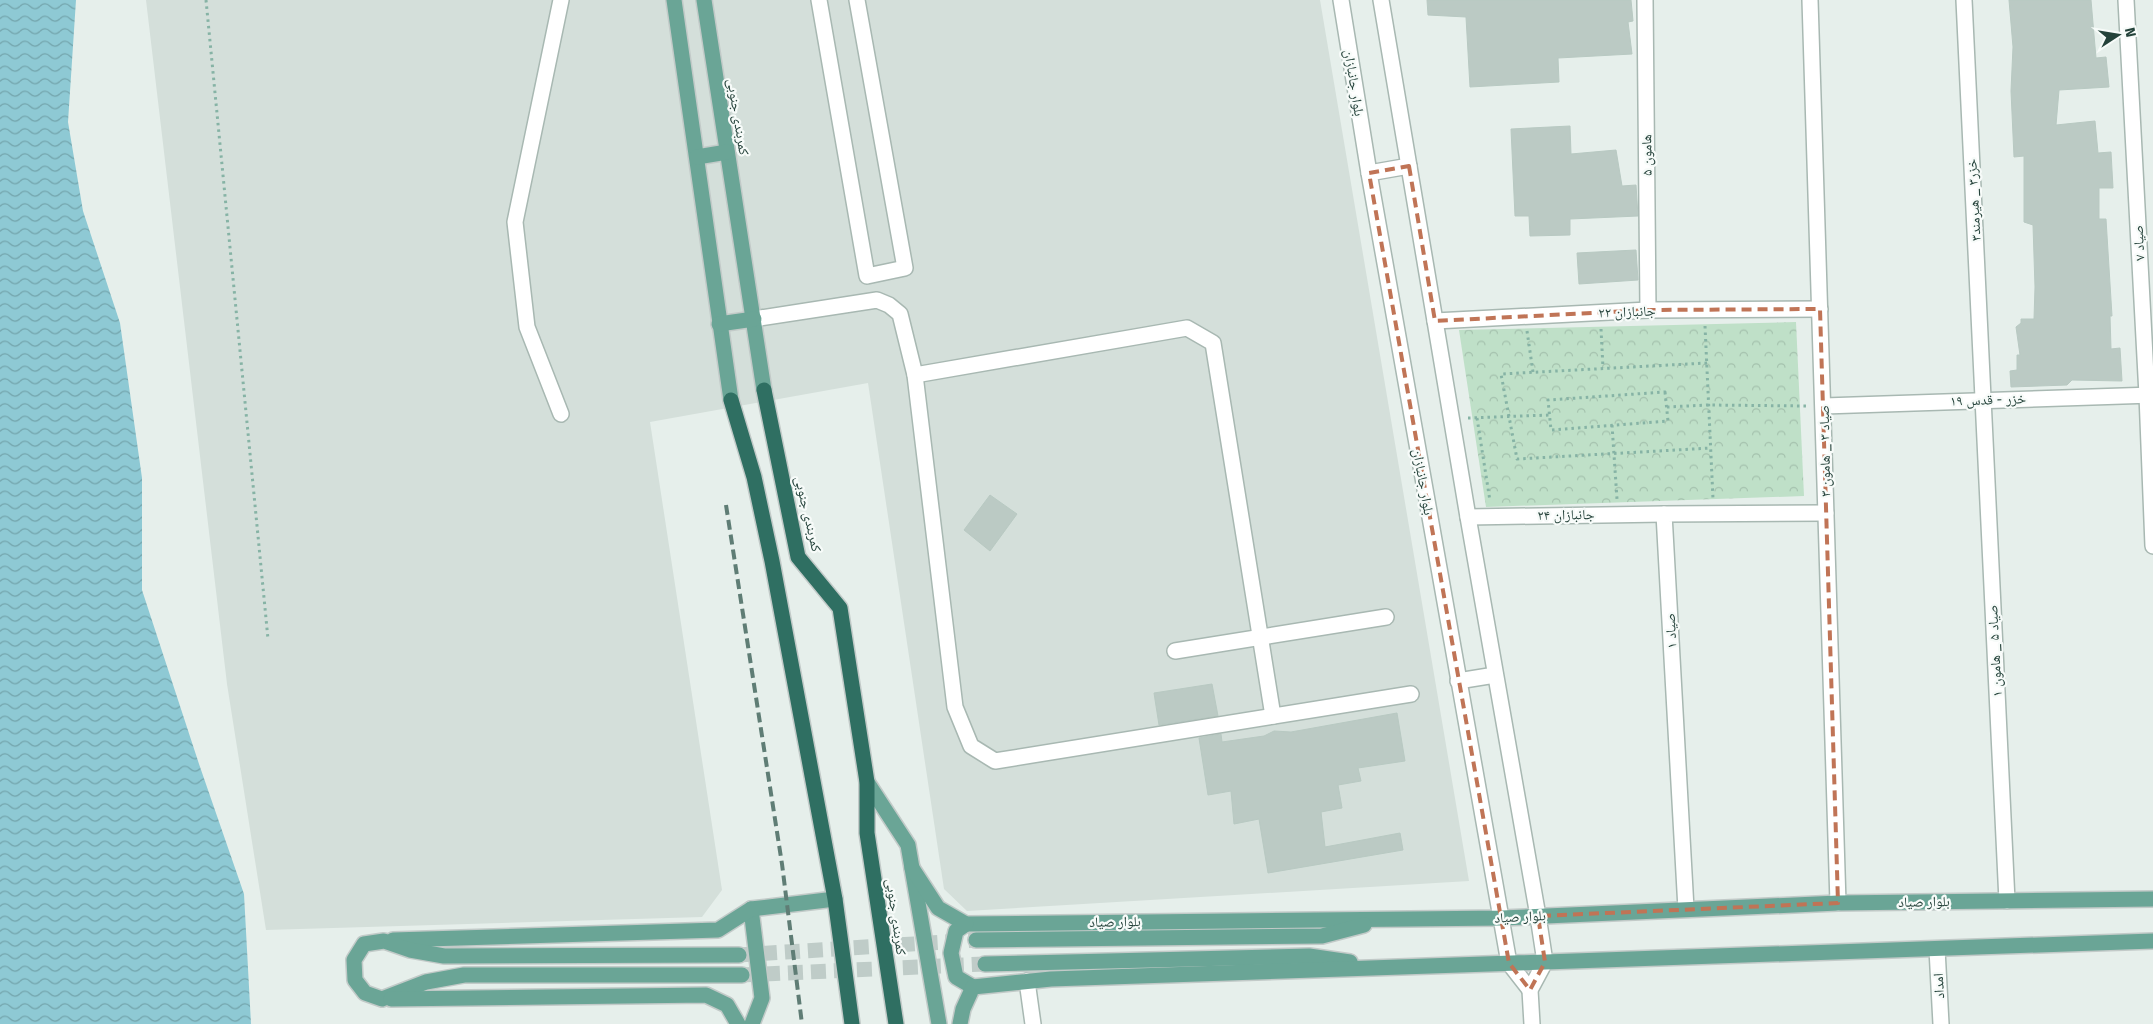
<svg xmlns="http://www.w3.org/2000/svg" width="2153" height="1024" font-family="'Fira Sans','Noto Naskh Arabic',sans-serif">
  <defs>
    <pattern id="park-crowns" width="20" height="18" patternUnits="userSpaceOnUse" patternTransform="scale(1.25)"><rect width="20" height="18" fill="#bfe0c8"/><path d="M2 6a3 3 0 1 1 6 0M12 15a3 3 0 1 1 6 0" fill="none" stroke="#a4c1ad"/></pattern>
    <pattern id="water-waves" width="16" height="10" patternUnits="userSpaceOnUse" patternTransform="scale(1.25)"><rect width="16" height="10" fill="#8ec9d4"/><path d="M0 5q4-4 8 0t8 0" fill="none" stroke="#74a5ad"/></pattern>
  </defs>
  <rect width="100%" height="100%" fill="#e6efeb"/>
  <path fill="#d4dfda" d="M146,0H1320L1469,881L967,911L944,889L868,383L650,422L722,890L702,917L266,930L227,684Z"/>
  <path fill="url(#park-crowns)" d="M1796,322L1804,496L1486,507L1459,330Z"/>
  <path fill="url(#water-waves)" d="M0,0H76L68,122L83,211L120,323L142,478V590L199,764L244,894L251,1024H0Z"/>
  <g fill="#bbcac4" stroke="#b8c9c2">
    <path d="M1427,0H1631L1633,21L1628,22L1632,54L1558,58L1559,82L1470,87L1466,17L1428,15Z"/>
    <path d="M2009,0H2091L2096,58L2106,57L2109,87L2059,90L2056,125L2095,121L2098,153L2111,152L2113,188H2099V219H2106L2112,316H2110L2111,349L2120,348L2122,381L2072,380L2067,385L2011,387L2010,371L2017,370V355H2020L2016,327L2021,323V319H2034L2035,287L2033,225L2024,222V156L2014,157L2011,91L2013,47Z"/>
    <path d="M1570,126L1571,154L1616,150L1622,186L1636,185L1638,216L1570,219V235L1530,236L1529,216H1515L1511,129Z"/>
    <path d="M1636,250L1638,280L1579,284L1577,253Z"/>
    <path d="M990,495L1017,514L990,551L964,530Z"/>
    <path d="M1212,684L1218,716L1159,725L1154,693Z"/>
    <path d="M1397,713L1405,761L1358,768L1361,781L1338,785L1342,808L1321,812L1325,847L1400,833L1403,850L1268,873L1259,819L1234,824L1231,791L1208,795L1199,738L1221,734L1222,742L1264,736L1274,731L1291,732Z"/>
  </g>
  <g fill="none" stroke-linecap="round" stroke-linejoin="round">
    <g stroke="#bfccc8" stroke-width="15" stroke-dasharray="15 8" stroke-linecap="butt">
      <path d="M739,955L976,940"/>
      <path d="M742,975L985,964"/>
    </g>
    <defs>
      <g id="minor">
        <path d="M561,0L515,222L527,327L561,414"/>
        <path d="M819,0L867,276L905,268L857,0"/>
        <path d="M1341,0L1369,173L1509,963L1530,990"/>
        <path d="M1381,0L1468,517L1538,916L1545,962L1530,990L1532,1024"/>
        <path d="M1645,0L1648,310"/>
        <path d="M1810,0L1838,903"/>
        <path d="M1964,0L2007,901"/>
        <path d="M2126,0L2147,395L2153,546"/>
        <path d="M1369,173L1409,166"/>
        <path d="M754,319L877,300L889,305L900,314L915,375L955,707L971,746L995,761L1411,694"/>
        <path d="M1435,321L1648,310L1820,309"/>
        <path d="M915,375L1187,328L1213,343L1273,716"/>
        <path d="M1824,406L2153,395"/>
        <path d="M1468,517L1664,514"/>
        <path d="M1175,651L1386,617"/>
        <path d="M1458,681L1495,675"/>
        <path d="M1686,909L1664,514L1826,513"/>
        <path d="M1937,949L1941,1024"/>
        <path d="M1027,981L1033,1024"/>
      </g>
      <g id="major">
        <path d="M674,0L731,400"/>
        <path d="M704,0L764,390"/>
        <path d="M697,157L727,152"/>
        <path d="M719,324L754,319"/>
        <path d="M867,782L908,845L939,1024"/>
        <path d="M912,868L938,908L966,924L1502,918L1838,903L2153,899"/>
        <path d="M751,909L762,998L752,1024"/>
        <path d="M966,924L956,931L951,953L956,977L973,987"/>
        <path d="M393,940L718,930L751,909L835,899"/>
        <path d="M976,940L1322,936L1364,925"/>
        <path d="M739,955L444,956L410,950L384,941L364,944L354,960L355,980L365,993L382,999L426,982L464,975H742"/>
        <path d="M985,964L1309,956L1350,962"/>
        <path d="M391,999L706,995L727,1005L738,1024"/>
        <path d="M960,1024L963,1009L973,987L1051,979L2153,941"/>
      </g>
      <g id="highway">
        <path d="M764,390L798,557L840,608L867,782V833L896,1024"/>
        <path d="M731,400L754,477L772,561L835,899L852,1024"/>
      </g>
    </defs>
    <use href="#minor" stroke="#a8b8b2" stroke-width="18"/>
    <use href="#major" stroke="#c2cac8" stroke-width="18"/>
    <use href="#highway" stroke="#c2cac8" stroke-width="18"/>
    <g stroke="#86b3a5" stroke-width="3" stroke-dasharray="2.5 4" stroke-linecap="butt">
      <path d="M206,0L268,639"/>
      <path d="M1705,326L1713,499"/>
      <path d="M1601,329L1603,368"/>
      <path d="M1527,331L1533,372"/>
      <path d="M1707,363L1501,374L1517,459L1711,448"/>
      <path d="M1665,392L1668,421L1551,430L1548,400Z"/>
      <path d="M1667,407L1708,405L1808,406"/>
      <path d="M1468,418L1550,415"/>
      <path d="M1477,418L1490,501"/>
      <path d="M1612,425L1617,499"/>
    </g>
    <use href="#minor" stroke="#fff" stroke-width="15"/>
    <use href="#major" stroke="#6aa596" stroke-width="15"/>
    <use href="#highway" stroke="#2f6f62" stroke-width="15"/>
    <path stroke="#5f7d75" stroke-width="4" stroke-dasharray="10 5" stroke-linecap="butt" d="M726,505L782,864L802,1024"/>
  </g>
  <path fill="none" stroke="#c07456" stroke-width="4" stroke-dasharray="10 6" stroke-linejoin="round" d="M1409,166L1435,321L1648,310L1820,309L1838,903L1538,916L1545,962L1530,990L1509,963L1369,173Z"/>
  <g text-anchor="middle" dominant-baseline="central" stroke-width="4.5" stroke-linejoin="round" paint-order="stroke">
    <g font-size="14" fill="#24423a" stroke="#f7fbf9">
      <text transform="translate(1354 83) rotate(81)">بلوار جانبازان</text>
      <text transform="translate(738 117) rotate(81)">کمربندی جنوبی</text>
      <text transform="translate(1647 155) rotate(-91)">هامون ۵</text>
      <text transform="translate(1974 200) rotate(-93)">خزر۳ _ هیرمند۳</text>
      <text transform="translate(2139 243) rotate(-93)">صیاد ۷</text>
      <text transform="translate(1627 312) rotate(-2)">جانبازان ۲۲</text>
      <text transform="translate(1988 400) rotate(-2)">خزر - قدس ۱۹</text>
      <text transform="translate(1825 451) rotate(-91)">صیاد ۳ _ هامون ۳</text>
      <text transform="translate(1423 482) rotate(80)">بلوار جانبازان</text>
      <text transform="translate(808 514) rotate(77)">کمربندی جنوبی</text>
      <text transform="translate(1566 515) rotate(-1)">جانبازان ۲۴</text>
      <text transform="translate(1671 631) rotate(-93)">صیاد ۱</text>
      <text transform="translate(1995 651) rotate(-93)">صیاد ۵ _ هامون ۱</text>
      <text transform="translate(1924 902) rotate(-1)">بلوار صیاد</text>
      <text transform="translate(896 917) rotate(82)">کمربندی جنوبی</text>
      <text transform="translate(1520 917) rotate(-3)">بلوار صیاد</text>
      <text transform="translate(1115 922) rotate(-1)">بلوار صیاد</text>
      <text transform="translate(1939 986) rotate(-93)">امداد</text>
    </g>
  </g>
  <g transform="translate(2118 35) rotate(78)" stroke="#f7fbf9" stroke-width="4" paint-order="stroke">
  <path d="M0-4L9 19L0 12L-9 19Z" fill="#24423a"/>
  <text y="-8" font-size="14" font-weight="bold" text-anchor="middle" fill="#24423a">N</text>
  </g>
</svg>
